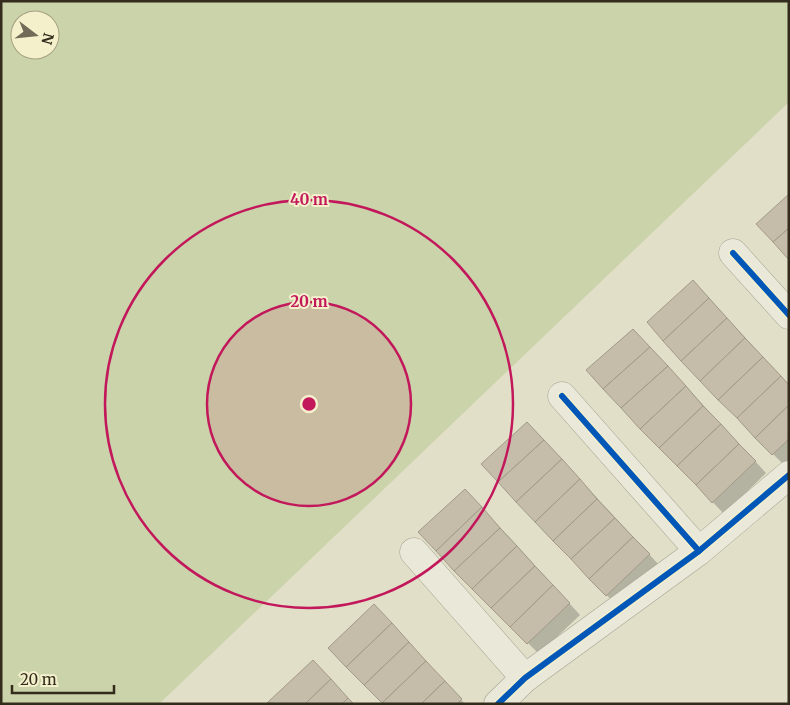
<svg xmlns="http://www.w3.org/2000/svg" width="790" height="705" font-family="Merriweather,serif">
  <rect width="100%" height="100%" fill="#e2dfc8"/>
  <path fill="#cbd3aa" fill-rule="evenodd" d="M1,1H789V102L159,704H1ZM20,20H50V50H20Z"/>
  <g fill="#0003">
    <path d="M704,293L789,385V460L784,465L773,454Z"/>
    <path d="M644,341L766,473L724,514L588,370Z"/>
    <path d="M538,434L660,566L618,607L483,464Z"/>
    <path d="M476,501L580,615L539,654L528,643Z"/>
    <path d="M385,617L465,704H384L330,648Z"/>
  </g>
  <g fill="#c5bda9" stroke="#a19a88">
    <path d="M789,194V228L773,242L756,224Z"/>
    <path d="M789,228V260L773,242Z"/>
    <path d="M693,280L709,298L663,341L647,322Z"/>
    <path d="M709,298L727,318L681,361L663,341Z"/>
    <path d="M727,318L745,338L700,381L681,361Z"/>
    <path d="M633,329L650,347L603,389L586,370Z"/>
    <path d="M745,338L763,357L718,400L700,381Z"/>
    <path d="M650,347L668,366L621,408L603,389Z"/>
    <path d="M763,357L781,376L737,418L718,400Z"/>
    <path d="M668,366L686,386L640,429L621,408Z"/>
    <path d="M781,376L789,385V405L755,438L737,418Z"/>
    <path d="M686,386L703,406L659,448L640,429Z"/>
    <path d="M789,405V439L772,455L755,438Z"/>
    <path d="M703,406L721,424L677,466L659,448Z"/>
    <path d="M527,422L544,440L498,482L481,464Z"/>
    <path d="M721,424L739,444L696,485L677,466Z"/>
    <path d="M544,440L562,459L516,502L498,482Z"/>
    <path d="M739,444L756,461L712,503L696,485Z"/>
    <path d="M562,459L580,479L535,522L516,502Z"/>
    <path d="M580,479L597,499L553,541L535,522Z"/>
    <path d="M465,489L482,507L436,551L418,532Z"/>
    <path d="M597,499L615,518L571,559L553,541Z"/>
    <path d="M482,507L500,528L454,571L436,551Z"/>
    <path d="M615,518L633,537L589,579L571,559Z"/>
    <path d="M500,528L517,546L472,589L454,571Z"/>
    <path d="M633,537L650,554L606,596L589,579Z"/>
    <path d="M517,546L535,566L491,608L472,589Z"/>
    <path d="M535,566L553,585L510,627L491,608Z"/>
    <path d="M553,585L570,603L527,644L510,627Z"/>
    <path d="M374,604L392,623L346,667L328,648Z"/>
    <path d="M392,623L409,642L364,685L346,667Z"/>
    <path d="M409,642L426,661L382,703L364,685Z"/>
    <path d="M313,660L331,679L305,704L267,703Z"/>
    <path d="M426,661L445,681L421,704L382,703Z"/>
    <path d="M331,679L348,698L342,704H305Z"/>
    <path d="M445,681L462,699L457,704H421Z"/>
    <path d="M348,698L354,704H342Z"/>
  </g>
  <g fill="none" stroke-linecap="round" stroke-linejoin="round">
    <defs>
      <g id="minor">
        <path d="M733,253L789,315"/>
        <path d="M562,396L699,551"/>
        <path d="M414,552L525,678"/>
        <path d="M498,704L525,678L699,551L789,475"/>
      </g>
    </defs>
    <use href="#minor" stroke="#a6a292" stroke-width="29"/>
    <use href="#minor" stroke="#eae8d9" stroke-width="28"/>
    <defs>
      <g id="cycleway">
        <path d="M733,253L789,315"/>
        <path d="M562,396L699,551"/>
        <path d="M498,704L525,678L699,551L789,475"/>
      </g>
    </defs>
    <use href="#cycleway" stroke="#f4f0cc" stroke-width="9"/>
    <use href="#cycleway" stroke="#0057b8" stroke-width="6"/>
  </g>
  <circle cx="309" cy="404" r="102" fill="#c2185b" fill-opacity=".12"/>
  <g fill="none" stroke="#c2185b" stroke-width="2.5">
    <circle cx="309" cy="404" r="102"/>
    <circle cx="309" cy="404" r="204"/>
  </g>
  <circle cx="309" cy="404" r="8" fill="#c2185b" stroke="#f4f0cc" stroke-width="2.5"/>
  <g font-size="15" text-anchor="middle" font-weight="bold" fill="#c2185b" stroke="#f4f0cc" stroke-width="4" stroke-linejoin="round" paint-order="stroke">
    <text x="309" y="205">40 m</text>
    <text x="309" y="307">20 m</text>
  </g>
  <rect width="790" height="705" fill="none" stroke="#332b1b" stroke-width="5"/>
  <g transform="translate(35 35) rotate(106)"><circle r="24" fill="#f4f0cc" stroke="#a7a185"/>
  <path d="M0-4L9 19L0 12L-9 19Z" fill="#706a58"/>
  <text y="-8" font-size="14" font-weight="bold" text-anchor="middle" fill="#332b1b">N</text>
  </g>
  <path d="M12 685v8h102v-8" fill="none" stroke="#332b1b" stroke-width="2.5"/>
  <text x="20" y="685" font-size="15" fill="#332b1b" stroke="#f4f0cc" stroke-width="4" paint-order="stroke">20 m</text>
</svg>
